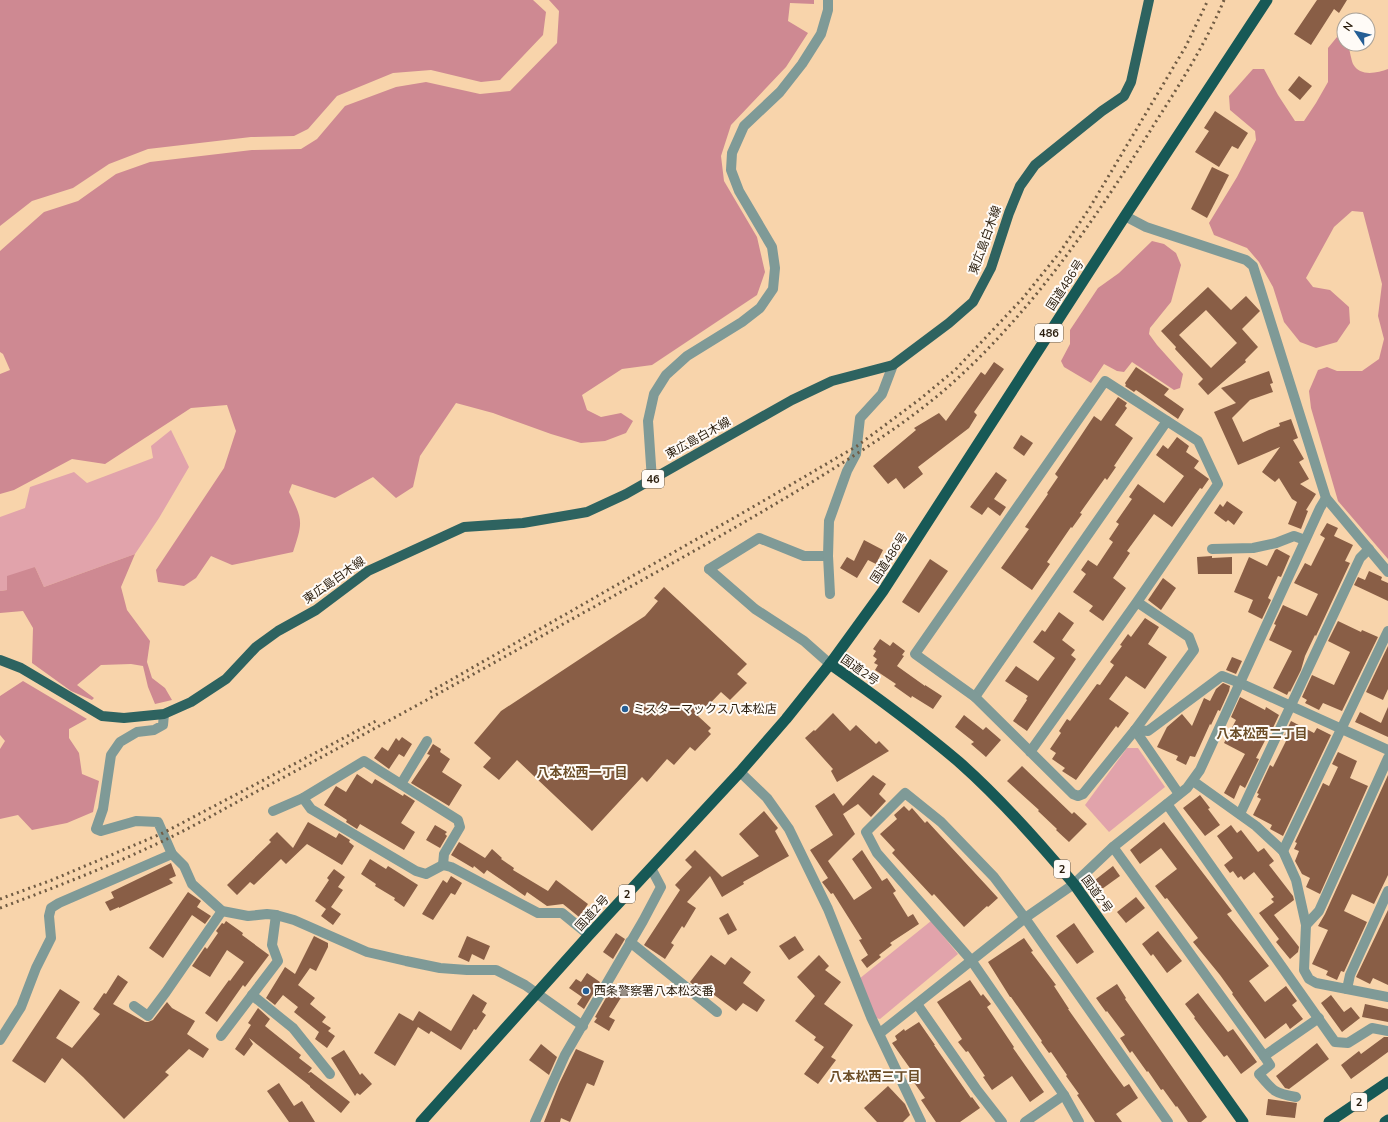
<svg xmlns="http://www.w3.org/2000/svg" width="1388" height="1122" font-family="'Nunito Sans','Noto Sans JP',sans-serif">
  <rect width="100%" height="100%" fill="#f8d4ab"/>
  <g fill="#e1a3ab">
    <path d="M171,430L189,467L159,518L135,554L44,587L35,567L7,590L0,591V517L25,508L30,487L74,472L87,483L153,458L151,446Z"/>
    <path d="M1127,748H1138L1165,787L1109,832L1085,805Z"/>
    <path d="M931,921L958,954L880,1019L876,1018L859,979Z"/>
  </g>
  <g fill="#ce8992">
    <path d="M0,0H533L546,12L543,35L500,80L481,82L431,70L393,73L337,96L308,129L294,136L251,137L148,149L109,164L73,188L32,201L0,226Z"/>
    <path d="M549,0H814V4L790,3L788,21L808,33L786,67L731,125L721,156L724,181L757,237L765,272L757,295L652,365L622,369L582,395L587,410L601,417L621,413L633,421L626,433L605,441L581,443L551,434L493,413L456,403L420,456L413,487L396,498L373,477L335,498L292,484L289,492C303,520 303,522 293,552L232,565L211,556L196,578L184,586L158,582L156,570L224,468L236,431L227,405L191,408L105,464L72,459L14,490L0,494V374L10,370L3,354L0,352V251L44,212L78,201L116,174L150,162L252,150L301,149L317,139L345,106L396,87L426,82L480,94L510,91L557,43L559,11Z"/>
    <path d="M1337,37L1344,42V44L1348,45C1350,51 1351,59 1353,64C1360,77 1377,73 1388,69V559L1338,501L1311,408L1309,391L1318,370L1327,367L1337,371H1362L1379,359L1384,339L1378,316L1382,284L1363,212L1352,211L1334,227L1306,278L1313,287L1330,290L1349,307L1350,323L1337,342L1316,348L1300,342L1284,322L1273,287L1259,262L1247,248L1214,235L1209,223L1237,177L1256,140L1255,131L1230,110L1229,96L1253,69H1264L1278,95L1295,121H1304L1316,103L1328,82V48Z"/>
    <path d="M1152,241L1164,244L1176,253L1181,265L1171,302L1150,328L1149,334L1157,345L1183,374L1180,388L1174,390L1132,362L1124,372L1117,371L1104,364L1091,383L1064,367L1061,361L1070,344V330L1098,288L1119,273Z"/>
    <path d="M135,554L121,587L127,610L150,641L147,662L152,678L165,688L172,700L155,704L148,687L143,666L131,664L101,665L77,685L94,698L92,700L71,691L32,663L33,628L23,611L0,613V591L7,590V576L35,567L44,587Z"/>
    <path d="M23,681L87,719L69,729V738L79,753L82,774L99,781L93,812L67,823L32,830L18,815L0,819V749L5,741L0,735V696Z"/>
  </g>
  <g fill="#895e46" fill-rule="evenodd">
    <path d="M1317,0H1347L1339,13L1334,9L1311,45L1294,34Z"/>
    <path d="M1299,76L1312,86L1300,100L1288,90Z"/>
    <path d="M1215,111L1248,133L1238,149L1232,146L1219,167L1195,152L1209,131L1204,128Z"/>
    <path d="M1212,167L1229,175L1207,218L1191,209Z"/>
    <path d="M1208,287L1231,310L1246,296L1260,311L1242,329L1258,347L1245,360L1246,362L1208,395L1198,384L1203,379L1175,349L1176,347L1161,331ZM1206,310L1237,343L1211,368L1179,335Z"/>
    <path d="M994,362L1004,369L974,412L977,415L969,428L918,467L923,474L904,489L896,478L888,484L873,466L916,430L914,428L939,413L946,421L981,372L985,375Z"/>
    <path d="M1136,367L1169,389L1164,395L1184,409L1178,419L1136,390L1134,392L1125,386L1126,385L1125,383Z"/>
    <path d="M1269,371L1273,383L1270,384L1273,392L1250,400L1232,418L1243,442L1269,430L1280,426L1279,423L1291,419L1298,438L1293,440L1304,459L1299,462L1309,479L1300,484L1316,494L1306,510L1308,511L1301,529L1288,524L1297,502L1292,499L1279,478L1275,482L1262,472L1280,447L1238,465L1214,412L1236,403L1221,388Z"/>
    <path d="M1118,397L1127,403L1125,406L1127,408L1115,425L1133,438L1114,466L1116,467L1107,480L1105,478L1080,513L1082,514L1072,528L1071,527L1047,562L1050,564L1032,590L1001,568L1029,529L1025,527L1048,494L1047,493L1058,477L1055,474L1078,440L1094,416L1101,421Z"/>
    <path d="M1021,435L1033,443L1024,456L1013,448Z"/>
    <path d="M1177,437L1189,446L1186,452L1199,461L1194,468L1209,479L1202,489L1200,488L1172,527L1154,514L1127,551L1130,553L1113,578L1126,588L1103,621L1089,611L1093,606L1073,592L1086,574L1081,570L1088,560L1097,566L1113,542L1109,539L1119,524L1116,522L1132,499L1129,497L1138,484L1164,503L1184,476L1156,455L1163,445L1168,449Z"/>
    <path d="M996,472L1007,480L994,499L1006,507L1000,516L988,507L982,515L970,507Z"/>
    <path d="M1227,501L1243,512L1234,525L1228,520L1226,522L1214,513L1220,504L1223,507Z"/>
    <path d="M1327,523L1338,528L1334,536L1353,545L1345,561L1350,563L1316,636L1315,635L1305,656L1301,670L1290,692L1289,691L1287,695L1273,688L1292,651L1269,640L1276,625L1274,624L1283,605L1307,616L1318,594L1294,583L1305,563L1311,566L1325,538L1320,535Z"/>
    <path d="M864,540L883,550L876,564L868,560L857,578L840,568L847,557L854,561Z"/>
    <path d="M1277,549L1290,556L1281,577L1278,576L1268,598L1271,600L1262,619L1248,612L1253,600L1234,592L1249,557L1267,566L1275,550Z"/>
    <path d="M1212,556V558L1232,557V574H1198L1197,557Z"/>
    <path d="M930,559L948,571L919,613L902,602Z"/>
    <path d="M1369,571L1382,577L1381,580L1388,583V601L1354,585L1358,577L1365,580Z"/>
    <path d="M1163,578L1176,588L1161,610L1148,600Z"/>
    <path d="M664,587L747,664L737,674L747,683L730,700L721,692L698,716L711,728L708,731L711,734L695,751L690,747L674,765L667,759L647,782L642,777L592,831L517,760L499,780L483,767L491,758L474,743L501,711L645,616L658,601L654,598Z"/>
    <path d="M1059,612L1074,623L1062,640L1075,650L1071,655L1076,659L1027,731L1013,721L1027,700L1026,699L1028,696L1005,681L1016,666L1038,681L1055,658L1033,642L1042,630L1045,632Z"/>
    <path d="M1145,618L1159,627L1148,644L1167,657L1145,689L1126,676L1109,699L1129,713L1118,728L1116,726L1076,780L1062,771L1065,768L1052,759L1056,753L1050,749L1061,733L1059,731L1067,719L1070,721L1097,684L1100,685L1114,665L1110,662L1122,646L1120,645L1128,634L1131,637Z"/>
    <path d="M1338,621L1361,632L1362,630L1378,637L1342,711L1323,703L1319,710L1305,703L1307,700L1302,697L1312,675L1334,685L1350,652L1328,641Z"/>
    <path d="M880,639L890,646L893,642L905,651L902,655L904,656L897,666L925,686V685L942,696L933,709L912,696L911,698L894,686L896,684L875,670L878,665L874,663L877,659L873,656L876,651L873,649Z"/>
    <path d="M1388,646V689L1383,700L1366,692Z"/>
    <path d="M1232,657L1242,661L1236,674L1226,670Z"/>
    <path d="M1223,683L1230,686L1229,691L1220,711L1218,710L1211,725L1210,724L1195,757L1190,756L1186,765L1176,760L1178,756L1157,747L1167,727L1182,714L1192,726L1204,698L1210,701L1216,689Z"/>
    <path d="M1240,697L1265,710L1266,707L1279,715L1271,732L1270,731L1256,758L1259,759L1245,788L1240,785L1234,799L1224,793L1245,754L1224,743L1236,720L1231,717Z"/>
    <path d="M1388,707V737L1355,722L1360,712L1381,723Z"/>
    <path d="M833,713L850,731L856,725L876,744L879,741L889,751L837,782L831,771L833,769L805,738L814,730L815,731Z"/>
    <path d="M964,715L983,730L986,727L1001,740L986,757L971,744L974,742L955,727Z"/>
    <path d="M1291,721L1314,733L1317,728L1331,735L1283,836L1270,829L1272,825L1253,815L1261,799L1257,797L1259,794L1257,793L1270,765L1273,767L1287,739L1283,738Z"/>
    <path d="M402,737L412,744L404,757L399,754L389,769L374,758L382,747L388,751L396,738L399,741Z"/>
    <path d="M433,744L441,749L440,752L450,759L442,772L462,785L449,806L411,783L430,755L427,754Z"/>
    <path d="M1338,752L1357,761L1350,778L1368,786L1320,894L1306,887L1310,878L1302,874L1295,861L1299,851L1294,849L1297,843L1295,842L1323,783L1329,786L1338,767L1332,764Z"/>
    <path d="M1022,766L1072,814L1074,812L1087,824L1069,842L1056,830L1057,829L1038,811L1039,810L1007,781Z"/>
    <path d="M357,774L372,784L375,779L403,796L404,794L415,801L401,823L415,832L404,850L360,824L357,829L346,822L347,820L324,805L336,786L346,792Z"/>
    <path d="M873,775L886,784L879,794L886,801L871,817L858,804L843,814L855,834L828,861L854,900L872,888L852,859L862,850L882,881L887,878L896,891L893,893L908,917L913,914L919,924L890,943L892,945L879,955L881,957L867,968L861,960L868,955L859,940L862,939L833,893L831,894L822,882L828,878L810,850L833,835L815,806L834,793L843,806Z"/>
    <path d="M1388,775V875L1374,904L1352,894L1344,911L1367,922L1344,972L1341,971L1337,980L1326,975L1328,971L1312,964L1328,930L1318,926L1325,914Z"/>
    <path d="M1200,795L1210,808L1208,809L1220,825L1205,836L1183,808Z"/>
    <path d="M904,806L909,811L912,808L925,823L927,821L998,898L988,907L987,906L964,927L934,894L932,896L892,853L895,850L880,834L897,819L894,815Z"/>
    <path d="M764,811L778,828L775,831L789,856L743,882L744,884L722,897L710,876L687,902L696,908L684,928L682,926L671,943L674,945L665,959L644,945L680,890L675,885L692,867L685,860L695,850L722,877L759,856L739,834Z"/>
    <path d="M308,822L336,838L339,833L350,840L349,842L354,846L342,865L307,844L286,864L281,859L254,885L250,882L237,895L227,885L271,842L269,840L277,832L293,848Z"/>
    <path d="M1164,822L1232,911L1227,914L1269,966L1249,981L1265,1002L1286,986L1297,1001L1292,1005L1303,1019L1290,1029L1286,1023L1265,1039L1232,994L1233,993L1220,975L1193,942L1198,938L1167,898L1165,899L1155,886L1177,869L1161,848L1140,864L1130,850Z"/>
    <path d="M435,825L447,832L445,834L447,836L440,848L426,840Z"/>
    <path d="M1231,825L1237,833L1241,830L1258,852L1264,848L1274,861L1269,865L1293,896L1294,900L1274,915L1299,947L1298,952L1290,959L1276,942L1279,939L1259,913L1274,902L1271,899L1274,897L1254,872L1244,880L1241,876L1238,878L1233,871L1230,873L1224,865L1233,858L1217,836Z"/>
    <path d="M459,842L485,858L492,849L502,858L501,859L514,868L513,870L548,891L556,880L588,904L579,917L563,904L547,906L527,892L525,896L487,870L484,874L474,866L473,868L451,855Z"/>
    <path d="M370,859L386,869L388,866L418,885L404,907L394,900L395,898L375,886L376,884L361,874Z"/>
    <path d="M171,863L176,876L169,879L173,883L119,908V907L110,911L105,902L114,898L111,892Z"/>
    <path d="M1113,866L1120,876L1102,889L1095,880Z"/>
    <path d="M334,869L345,877L338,887L343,890L331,907L341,914L333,925L321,916L326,909L315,901L329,880L327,878Z"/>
    <path d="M451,876L462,883L455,895L451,893L433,920L422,914L443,880L447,883Z"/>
    <path d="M188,892L201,901L197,907L211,916L205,924L192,915L163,958L149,948Z"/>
    <path d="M1136,897L1145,908L1126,923L1117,912Z"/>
    <path d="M1388,910V985L1373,978L1370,984L1356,977Z"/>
    <path d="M728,913L737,930L728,935L719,918Z"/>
    <path d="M226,921L243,933L242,935L269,955L245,987L243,985L217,1022L205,1013L229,980L230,981L244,962L227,950L210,977L192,966L205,947L207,949L218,933L216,931L222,923L224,924Z"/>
    <path d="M1074,923L1094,952L1077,964L1056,936Z"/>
    <path d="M1158,931L1182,961L1167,973L1153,954L1151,956L1142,944Z"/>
    <path d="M616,933L625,939L613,959L603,952Z"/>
    <path d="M314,936L328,943V947L316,971L310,968L298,985L315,998L310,1004L326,1017L322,1022L331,1028L328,1031L335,1036L327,1048L315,1039L319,1032L294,1012L298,1007L283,995L275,1005L266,998L285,967L295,974Z"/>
    <path d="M467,936L490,946L484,960L472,954L469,962L458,957Z"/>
    <path d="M795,936L804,950L789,960L779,946Z"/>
    <path d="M1024,938L1033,951L1031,952L1056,985L1054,986L1069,1009H1068L1110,1068L1124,1087L1129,1084L1138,1098L1116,1114L1122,1122H1095L1077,1095L1079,1094L1066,1076L1067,1075L1051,1052L1049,1053L1041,1042L1042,1041L1011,997H1010L988,962Z"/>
    <path d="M711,955L725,965L731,957L751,972L743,983L765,1000L757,1012L743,1003L736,1011L706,989L703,993L690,982Z"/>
    <path d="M819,955L829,966L825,970L841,982L824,1004L853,1025L831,1057L836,1060L818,1084L804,1074L824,1047L814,1040L816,1037L795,1021L815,996L797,977Z"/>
    <path d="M587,973L600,982L584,1009L577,1004L582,997L569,988L576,979L581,982Z"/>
    <path d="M118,975L128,982L113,1004L145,1022H148L153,1020L167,1002L172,1008L195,1021L187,1034L209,1049L203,1058L189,1049L165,1072L169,1075L124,1119L83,1077L62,1058L45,1083L12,1061L60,989L80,1002L56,1038L72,1048L100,1014L93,1009L104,993L106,994Z"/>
    <path d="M970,980L981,996L983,994L991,1004L987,1007L1014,1047L1013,1048L1044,1092L1030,1102L1012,1076L992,1090L983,1077L985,1076L968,1051L966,1052L958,1042L962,1039L937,1002Z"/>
    <path d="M1117,984L1126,998L1125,999L1207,1117L1201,1122H1188L1177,1106L1176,1107L1163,1089L1161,1090L1148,1071L1147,1072L1132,1051L1130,1053L1120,1038L1125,1035L1107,1011L1106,1012L1096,998Z"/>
    <path d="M611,989L622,996L609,1017L615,1020L609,1031L594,1022L597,1018L595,1017Z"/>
    <path d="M1198,993L1228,1032L1233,1029L1257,1062L1241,1074L1227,1055L1224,1057L1194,1018L1195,1017L1185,1004Z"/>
    <path d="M473,994L487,1003L482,1012L486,1015L476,1030L474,1029L461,1050L431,1031L429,1034L418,1027L395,1066L374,1053L399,1013L413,1021L419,1011L451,1031Z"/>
    <path d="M1331,995L1344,1012L1351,1007L1360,1018L1342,1032L1321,1003Z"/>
    <path d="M1365,1004L1388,1009V1022L1362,1017Z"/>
    <path d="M258,1008L270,1019L265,1026L301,1055L299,1058L312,1068L308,1073L311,1072L350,1102L341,1113L310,1087V1086L249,1038L253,1044L244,1056L235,1049L251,1025L248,1023Z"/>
    <path d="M919,1022L935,1045H934L971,1098L972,1097L980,1108L960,1122H936L921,1100L925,1098L908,1074L912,1071L892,1043L897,1040L895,1036L904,1029L905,1031Z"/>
    <path d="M1384,1037H1388V1052L1351,1079L1341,1065L1359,1051L1361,1054Z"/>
    <path d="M1317,1043L1329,1059L1289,1089L1285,1088L1276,1076Z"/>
    <path d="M541,1044L557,1057L549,1075L529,1060Z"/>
    <path d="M576,1049L604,1061L594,1086L587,1083L570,1122L561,1118L560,1122H544L559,1084Z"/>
    <path d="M344,1050L360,1075L362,1073L372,1084L360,1095L357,1093L355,1096L331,1058Z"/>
    <path d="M279,1083L294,1106L302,1101L315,1122H289L267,1091Z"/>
    <path d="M888,1086L905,1104L910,1115L903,1122H877L864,1108Z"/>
    <path d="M1268,1099L1297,1103L1295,1118L1266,1115Z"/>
  </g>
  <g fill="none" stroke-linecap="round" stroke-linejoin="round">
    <g stroke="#7f9a97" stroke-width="10">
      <path d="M1125,216L1146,227L1246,260L1253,266L1326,498L1388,572"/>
      <path d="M652,480L648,421L654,394L666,375L687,356L742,322L760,308L773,289L775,268L772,247L739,191L731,170L732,153L744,126L780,92L802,64L821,34L828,10V0"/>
      <path d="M1212,549L1253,548L1276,543L1294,536L1305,540"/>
      <path d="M709,569L759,538L804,556H828"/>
      <path d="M830,594L828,556L829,521L847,471L856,454L860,418L882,394L893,365"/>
      <path d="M975,697L1167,421"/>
      <path d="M164,714L163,725L154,730L137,732L120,742L111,755L103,809L96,829L101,831L136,821L158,822L172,854L184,866L192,884L222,911L248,916L267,914L276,915L294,920L367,952L406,961L440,968L467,970H496L525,985L583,1026"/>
      <path d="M1135,730L1148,731L1222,676L1240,683L1388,750"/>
      <path d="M1135,730L1179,794"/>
      <path d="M1030,752L1137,602L1218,484L1198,441L1105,381L915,654L975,697L1073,794L1078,796L1083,794L1135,730L1194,650L1189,637L1137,602"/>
      <path d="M740,772L767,798L789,829L828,909L871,1017L921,1122"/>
      <path d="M1193,781L1256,826L1283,851L1296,880L1306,925L1304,970L1309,979L1316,983L1388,997"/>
      <path d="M401,784L427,741"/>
      <path d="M303,798L311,809L416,871L426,874L443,865L451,867L538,913H562L589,935"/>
      <path d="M1167,804L1335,1042L1348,1043L1372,1028L1388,1031"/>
      <path d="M273,811L303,798L364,761L458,820L460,827L444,854L443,865"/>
      <path d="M1240,814L1360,558L1369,549"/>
      <path d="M1113,847L1264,1056L1319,1018"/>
      <path d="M1283,851L1388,631"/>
      <path d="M1306,925L1319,911L1388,758"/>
      <path d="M630,942L717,1012"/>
      <path d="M1347,989L1350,975L1388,891"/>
      <path d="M252,995L293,1028L330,1074"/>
      <path d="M917,1004L977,1090L1002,1122"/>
      <path d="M134,1006L148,1016L166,992L222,911"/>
      <path d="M880,1033L1025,918L1074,884L1113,847L1187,788L1200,770L1320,508L1326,498"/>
      <path d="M221,1036L278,961L272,945L276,915"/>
      <path d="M0,1040L21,1007L36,968L51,938L49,916L51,908L59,903L172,854"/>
      <path d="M1264,1056L1270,1065L1259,1074C1273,1091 1274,1093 1296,1097"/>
      <path d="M535,1122L565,1055L643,921L661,887L651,868"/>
      <path d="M1025,1122L1064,1095"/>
      <path d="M1079,1122L1064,1095L971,960L877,853L866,832L905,793L941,822L994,877L1025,918L1168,1122"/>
    </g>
    <path stroke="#7f9a97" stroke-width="10" d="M709,569L755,609L804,641L830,664"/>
    <path stroke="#2e6360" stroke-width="10" d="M0,660L21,668L102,716L124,718L164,714L191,702L226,679L256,647L278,631L316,610L368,571L464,527L523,523L587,512L626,494L792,400L832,381L893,365L949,323L973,302L991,268L1009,213L1020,186L1035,165L1102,111L1124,96L1131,82L1149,0"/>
    <g stroke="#175956" stroke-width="11">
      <path d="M830,664C874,695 918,727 959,762C1001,799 1038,841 1074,884L1243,1122"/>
      <path d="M421,1122L589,935L740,772L786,719L830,664L883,591L1125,216L1267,0"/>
      <path d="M1329,1122L1388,1082"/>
      <path d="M1385,1122L1388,1120"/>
    </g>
    <g stroke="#705b43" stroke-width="3" stroke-dasharray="2 4" stroke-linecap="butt">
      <path d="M430,692L758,504L857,446L920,399L955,370L1023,298L1060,252L1089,209L1186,46L1208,0"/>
      <path d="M0,899L52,880L163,833L376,721"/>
      <path d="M0,908C56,887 113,865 167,839C202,822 236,802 271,784C375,729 478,672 581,614C659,571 736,528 812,482C863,450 915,418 959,377C1037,305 1099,214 1155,123C1180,84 1206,43 1224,0"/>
    </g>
  </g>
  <g fill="#255e95" stroke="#fffbf7" stroke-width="1.5">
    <circle cx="625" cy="709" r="4"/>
    <circle cx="586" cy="991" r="4"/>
  </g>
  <g text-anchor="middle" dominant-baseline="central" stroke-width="4" stroke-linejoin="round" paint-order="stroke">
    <g fill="#fffbf7" stroke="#695f52" stroke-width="1">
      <rect x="1035" y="324" width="28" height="18" rx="3"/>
      <rect x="642" y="470" width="22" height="18" rx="3"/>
      <rect x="1054" y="860" width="16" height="18" rx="3"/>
      <rect x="619" y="885" width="16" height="18" rx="3"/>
      <rect x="1351" y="1093" width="16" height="18" rx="3"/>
    </g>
    <g font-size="11" font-weight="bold" fill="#291c0c">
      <text x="1049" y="333">486</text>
      <text x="653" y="479">46</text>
      <text x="1062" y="869">2</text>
      <text x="627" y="894">2</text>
      <text x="1359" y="1102">2</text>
    </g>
    <g font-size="12" fill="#291c0c" stroke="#fffbf7">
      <text transform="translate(985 240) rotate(-70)">東広島白木線</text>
      <text transform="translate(1065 285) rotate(-57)">国道486号</text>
      <text transform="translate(698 438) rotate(-29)">東広島白木線</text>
      <text transform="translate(889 558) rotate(-57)">国道486号</text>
      <text transform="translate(334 580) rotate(-35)">東広島白木線</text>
      <text transform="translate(860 670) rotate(35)">国道2号</text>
      <text transform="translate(1097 894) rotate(54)">国道2号</text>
      <text transform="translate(592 913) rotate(-48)">国道2号</text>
    </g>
    <g font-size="12" fill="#291c0c" stroke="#fffbf7" text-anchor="start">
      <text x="633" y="709">ミスターマックス八本松店</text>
      <text x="594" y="991">西条警察署八本松交番</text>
    </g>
    <g font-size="13" font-weight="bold" fill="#6c4e28" stroke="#fffbf7">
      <text x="1262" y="734">八本松西二丁目</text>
      <text x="582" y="773">八本松西一丁目</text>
      <text x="875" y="1077">八本松西三丁目</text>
    </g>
  </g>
  <g transform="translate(1356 32) rotate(305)"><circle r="19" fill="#fffbf7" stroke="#a9a299"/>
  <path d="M0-3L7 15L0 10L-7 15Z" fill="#255e95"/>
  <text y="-6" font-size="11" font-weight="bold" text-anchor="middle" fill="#291c0c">N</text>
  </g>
</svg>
